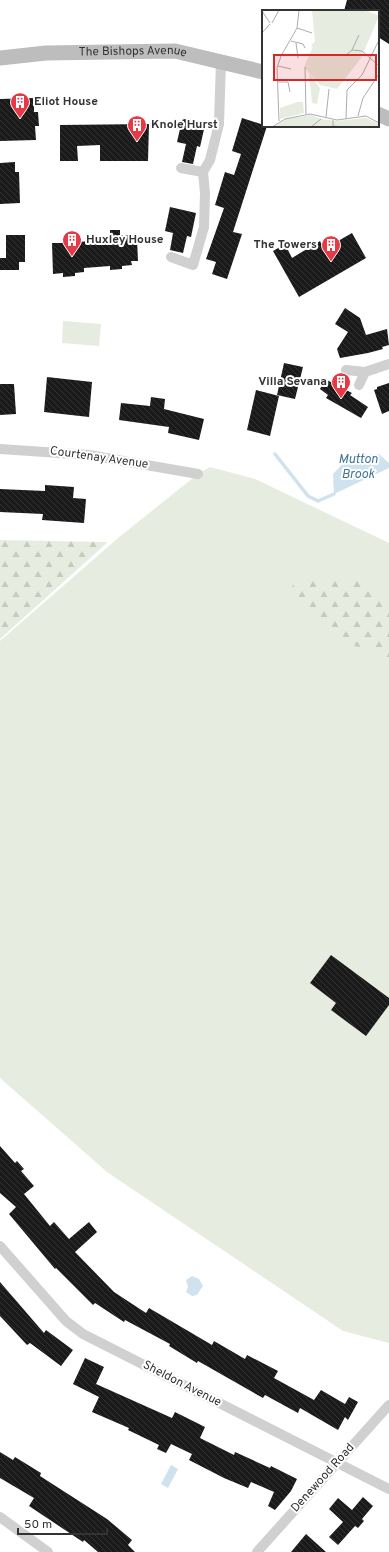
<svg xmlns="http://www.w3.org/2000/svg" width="389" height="1552" font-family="Overpass,sans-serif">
  <defs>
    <pattern id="forest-firs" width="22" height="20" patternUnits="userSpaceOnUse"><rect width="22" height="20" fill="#e6ecdf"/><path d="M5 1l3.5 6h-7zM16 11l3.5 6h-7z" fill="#c6cbc0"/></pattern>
    <pattern id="building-back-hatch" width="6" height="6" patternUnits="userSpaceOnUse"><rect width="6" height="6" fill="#1a1a1a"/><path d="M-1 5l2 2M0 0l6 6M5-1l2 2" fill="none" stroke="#333"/></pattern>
  </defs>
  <rect width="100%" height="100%" fill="#fff"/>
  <g fill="#e6ecdf">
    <path d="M63,321L101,324L99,346L62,343Z"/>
    <path d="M210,467L255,479L389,543V1343L343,1331L107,1172L0,1078V641L118,538L198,474Z"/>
  </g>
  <g fill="url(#forest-firs)">
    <path d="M0,540L108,542L0,639Z"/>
    <path d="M294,577L371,581L389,608V668L383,651L342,644L292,590Z"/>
  </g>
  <g fill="#cfe2ee">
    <path d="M352,454H379L389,463V468L334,494L333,474Z"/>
    <path d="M192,1276L199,1279L203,1286L197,1295L192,1296L186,1292L188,1287L186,1280Z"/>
    <path d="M171,1465L178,1469L168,1488L161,1484Z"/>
  </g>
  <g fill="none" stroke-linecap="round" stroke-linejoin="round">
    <path stroke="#cfe2ee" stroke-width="3.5" d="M275,454L308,496L318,501L334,494"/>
  </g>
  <g fill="url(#building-back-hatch)">
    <path d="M347,0H389V44L378,37V11H344Z"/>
    <path d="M34,98V112H38L39,126H35L36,140L0,141V99Z"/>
    <path d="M242,118L267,126L233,232L242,234L227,279L212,274L216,262L206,259L224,208L215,205L225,172L234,175L241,154L232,151Z"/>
    <path d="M185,119L205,125L200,147L197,146L193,164L182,162L186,144L177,142L182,120Z"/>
    <path d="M149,124L148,161H100V145L77,146L78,161H60V125Z"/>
    <path d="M15,162V172H19L20,203L0,204V163Z"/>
    <path d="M170,207L196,213L191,237L187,236L183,253L170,250L173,233L165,231Z"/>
    <path d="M110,230H120V235H130V239H137L138,261H131L132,265L122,266V269L110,270V266L84,268V272L75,273V276L63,277V273L53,274L52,243H63V236H73V242L99,241V236H110Z"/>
    <path d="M352,233L366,258L299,297L273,251L285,244L292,258L320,241L324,249Z"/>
    <path d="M6,235H25V262H19V270H0V258H6Z"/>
    <path d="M345,308L360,318L366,335L387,329L389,345L382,347L383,349L368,353L340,358L337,349L348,332L335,324Z"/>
    <path d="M284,363L303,367L295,399L277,395Z"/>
    <path d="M47,377L92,382L89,417L44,412Z"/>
    <path d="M325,379L352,393L350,395L368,407L361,418L326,398L328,395L320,389Z"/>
    <path d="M389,383V411L382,414L374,390L377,389V387Z"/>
    <path d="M0,384H14L16,414L0,415Z"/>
    <path d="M256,390L279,396L270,436L247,430Z"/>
    <path d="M151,397L165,399L164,409L204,419L199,440L168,433L169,427L119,420L121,403L150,406Z"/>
    <path d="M45,485L74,487L73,498L86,499L84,523L42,520L43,514L0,512V489L45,491Z"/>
    <path d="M331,955L389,998V1005L366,1036L331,1010L336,1003L310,983Z"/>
    <path d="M0,1146L15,1163L17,1161L24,1169L21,1171L34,1186L24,1194L50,1226L54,1222L69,1239L89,1222L97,1232L75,1252L114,1292L146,1313L149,1308L212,1345L214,1341L245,1359L247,1355L278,1371L274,1378L314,1400L321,1390L345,1404L349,1397L358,1402L348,1420L345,1417L338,1430L300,1408L298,1413L265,1395L263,1398L198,1361L197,1363L169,1346L170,1344L125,1320L124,1322L95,1303L93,1305L56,1268L55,1269L9,1214L16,1207L0,1193Z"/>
    <path d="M0,1282L44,1333L46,1330L73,1350L61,1366L30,1343L27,1345L0,1316Z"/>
    <path d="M85,1358L104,1367L96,1384L172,1418L175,1412L205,1427L200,1438L234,1455L235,1452L270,1468L271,1466L297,1479L291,1491L275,1510L268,1506L274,1492L251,1482L248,1488L224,1478L189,1460L192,1454L171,1444L166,1453L157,1449L159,1445L128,1430L129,1428L92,1412L99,1397L73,1384Z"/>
    <path d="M0,1452L13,1460L15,1457L41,1473L40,1476L107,1519L132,1540L128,1545L135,1552H98L84,1540L83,1542L29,1506L34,1498L0,1478Z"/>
    <path d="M363,1497L373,1506L362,1519L364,1521L358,1528L355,1526L338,1545L329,1537L343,1522L329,1509L338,1498L352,1510Z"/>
    <path d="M306,1534L326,1552H291Z"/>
  </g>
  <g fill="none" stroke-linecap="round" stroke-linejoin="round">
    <g stroke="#d0d0d0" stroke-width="10">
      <path d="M181,168L203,172"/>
      <path d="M171,257L193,265L204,227L205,193L203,172L210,160L219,124L221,61"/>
      <path d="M346,370L365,372L389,364"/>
      <path d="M359,385L365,372"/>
      <path d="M0,449L89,455L198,474"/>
      <path d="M0,1246L66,1321L83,1334L389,1489"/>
      <path d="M0,1517L48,1552"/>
      <path d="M257,1552L389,1405"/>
    </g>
    <g stroke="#bdbdbd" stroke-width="15">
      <path id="s1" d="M0,58L46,53L175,51L263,72"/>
      <path d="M378,114L389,119"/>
    </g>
  </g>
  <defs>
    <symbol id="building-pin" viewBox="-11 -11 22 30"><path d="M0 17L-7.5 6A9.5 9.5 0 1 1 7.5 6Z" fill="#e63946" stroke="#fff"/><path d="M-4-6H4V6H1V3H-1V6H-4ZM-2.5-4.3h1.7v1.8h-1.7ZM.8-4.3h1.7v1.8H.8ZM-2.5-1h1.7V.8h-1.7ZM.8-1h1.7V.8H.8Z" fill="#fff"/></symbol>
  </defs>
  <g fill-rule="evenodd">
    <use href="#building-pin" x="9" y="91" width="22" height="30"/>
    <use href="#building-pin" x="126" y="114" width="22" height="30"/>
    <use href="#building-pin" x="61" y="229" width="22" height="30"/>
    <use href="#building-pin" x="320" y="234" width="22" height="30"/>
    <use href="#building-pin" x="330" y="371" width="22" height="30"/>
  </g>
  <g text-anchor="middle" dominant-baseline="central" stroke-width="4" stroke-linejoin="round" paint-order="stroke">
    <g font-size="12" fill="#333" stroke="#fff">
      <text stroke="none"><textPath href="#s1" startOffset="133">The Bishops Avenue</textPath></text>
      <text transform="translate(99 458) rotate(8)">Courtenay Avenue</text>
      <text transform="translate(182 1384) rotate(27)">Sheldon Avenue</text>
      <text transform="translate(323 1478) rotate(-48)">Denewood Road</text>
    </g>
    <g font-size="12" font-weight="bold" fill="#333" stroke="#fff" text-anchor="start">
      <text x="34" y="102">Eliot House</text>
      <text x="151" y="125">Knole Hurst</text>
      <text x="86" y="240">Huxley House</text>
      <text x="317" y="245" text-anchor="end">The Towers</text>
      <text x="327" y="382" text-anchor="end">Villa Sevana</text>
    </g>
    <g font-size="13" font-style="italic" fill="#3f7597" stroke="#fff">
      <text x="358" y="460">Mutton<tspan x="358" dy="15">Brook</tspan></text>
    </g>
  </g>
  <g transform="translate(262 10)">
    <rect width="117" height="117" fill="#fff"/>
    <path d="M50,0H103L117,6L99,48L75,79L58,75L42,57L51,37L49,36L53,31Z" fill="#e6ecdf"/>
    <path d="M93,1L110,8L107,18L98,12V7L91,3ZM47,63L58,78L55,94L50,93Z" fill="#e6ecdf"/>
    <path d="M35,92H41L42,103L18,109V98ZM49,105L59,109L75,111L104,108L117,114V117H11L24,109Z" fill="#e6ecdf"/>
    <path fill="none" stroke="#adadad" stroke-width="1" d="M0,1L8,13M10,13L17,0M35,18L50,23M0,23L8,14M29,31L41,34L43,38M34,33L36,48M90,40L100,41L117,56M83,46L90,40L97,25M16,56L29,59M43,57L44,104M16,72H26L28,82M96,106L101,88L117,64M64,107L67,79M84,109L85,80L100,65L117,30M71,110V116L81,117M17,111L15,58L19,46L35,18L37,0M10,117L23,109L48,104L75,110L104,106L117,113M49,117L59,109"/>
    <path fill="#d62828" fill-opacity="0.15" stroke="#d62828" stroke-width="2" d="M12,45H114V70H12Z"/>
    <rect width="117" height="117" fill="none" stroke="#333" stroke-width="2"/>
  </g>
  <path d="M18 1528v6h89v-6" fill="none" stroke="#333333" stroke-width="2"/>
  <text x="24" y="1528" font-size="12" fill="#333333" stroke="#ffffff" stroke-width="3" paint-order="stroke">50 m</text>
</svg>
